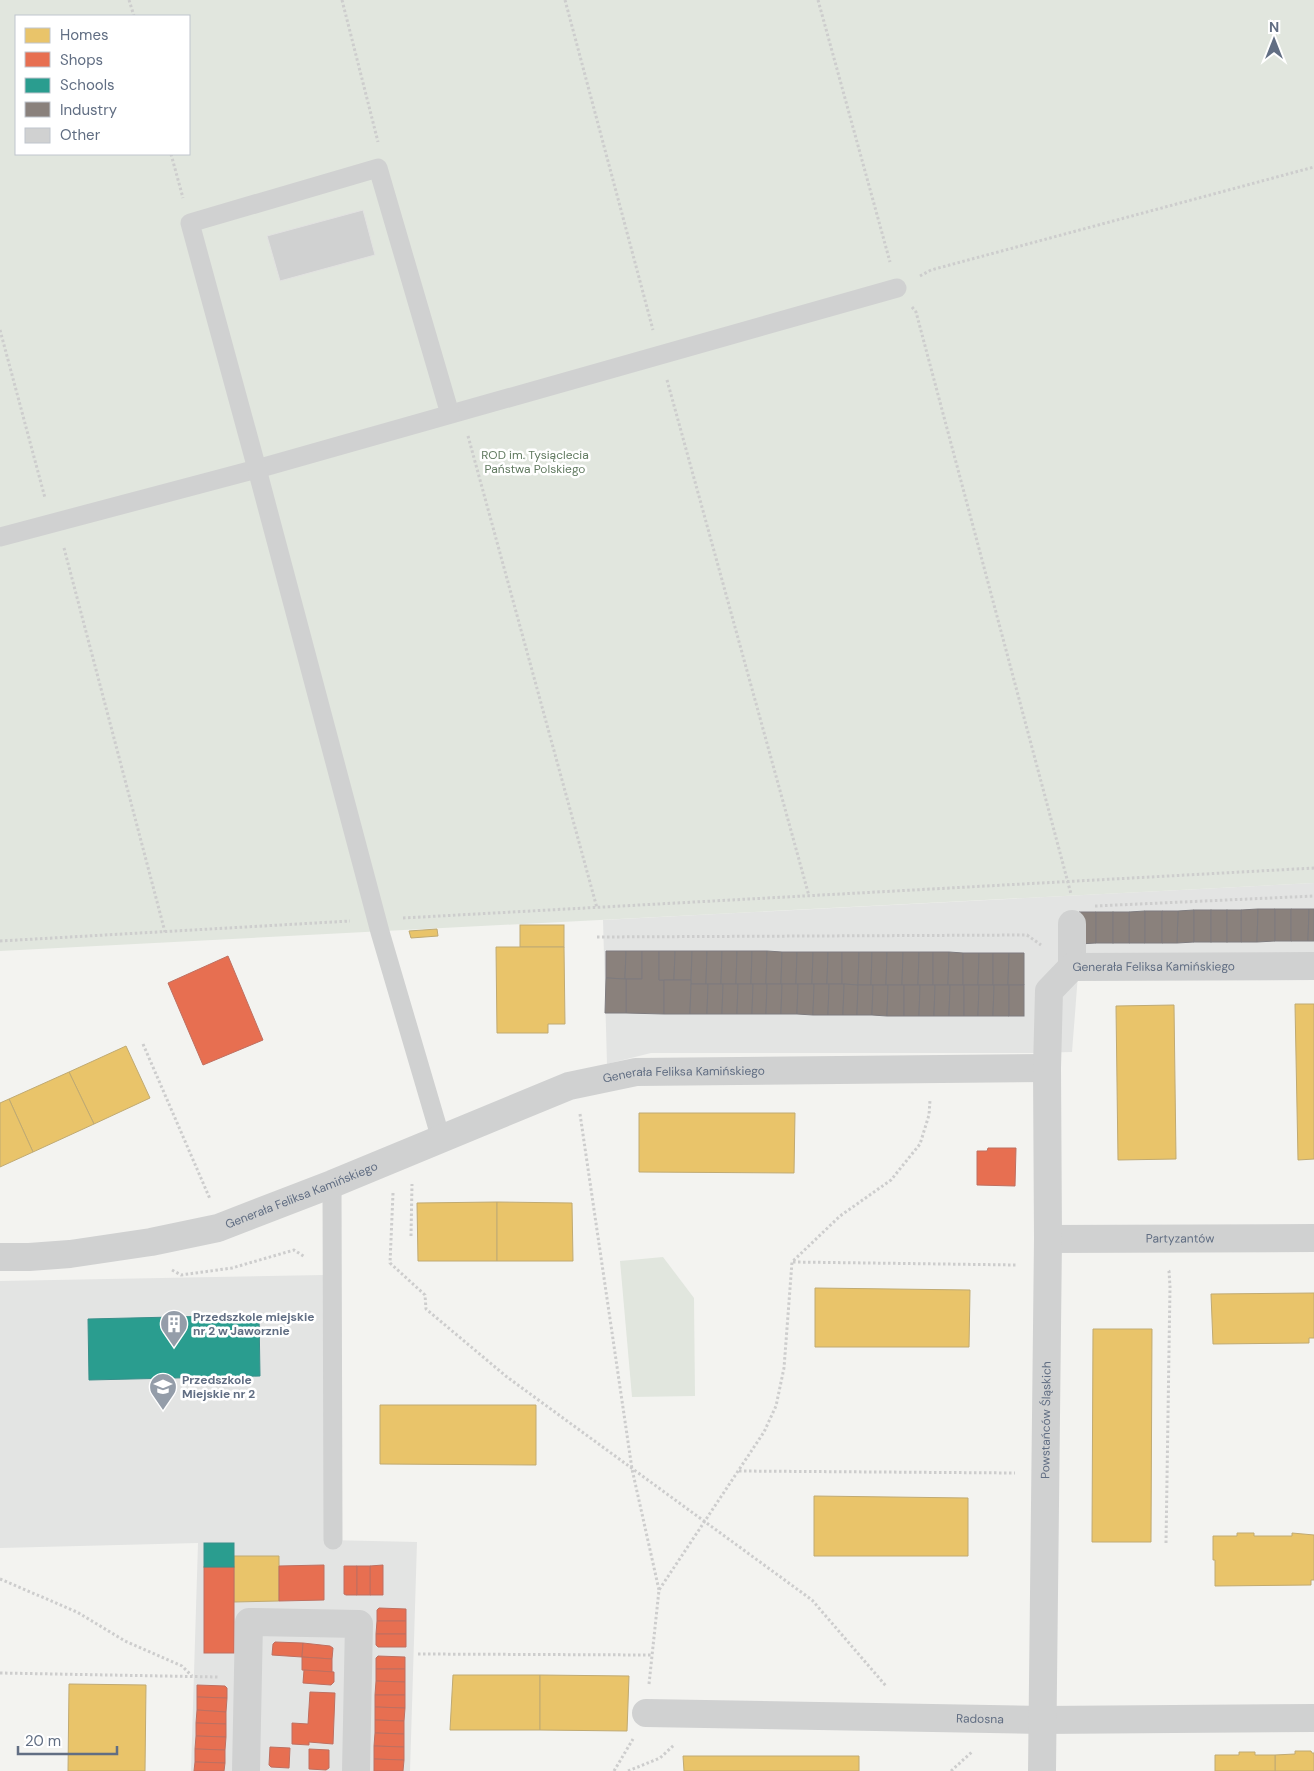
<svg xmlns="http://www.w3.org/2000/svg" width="1314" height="1771" font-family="'DM Sans',sans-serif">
  <rect width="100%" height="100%" fill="#f3f3f0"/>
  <g fill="#e3e4e3">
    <path d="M1314,883V961L1079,962L1072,1052L1033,1053H651L607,1064L603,920Z"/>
    <path d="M324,1275L327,1540L417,1542L410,1771H191L198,1543L0,1548V1281Z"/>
  </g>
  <g fill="#e1e6de" fill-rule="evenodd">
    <path d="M0,0H1314V883L0,951ZM16,16H189V154H16Z"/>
    <path d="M663,1257L694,1298L695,1396L632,1397L620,1261Z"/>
  </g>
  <g fill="#e9c46a" stroke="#c0aa72">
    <rect x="520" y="925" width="44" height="22"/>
    <path d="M437,929L438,936L411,938L409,931Z"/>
    <path d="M496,947H564L565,1024H548V1033H497Z"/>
    <path d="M1295,1004H1314V1159L1298,1160Z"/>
    <path d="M1174,1005L1176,1159L1118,1160L1116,1006Z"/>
    <path d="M126,1046L150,1098L94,1124L69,1072Z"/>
    <path d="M69,1072L94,1124L33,1152L9,1099Z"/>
    <path d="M9,1099L33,1152L0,1167V1103Z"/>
    <path d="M639,1113H795L794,1173L639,1172Z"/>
    <path d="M497,1202V1261H418L417,1203Z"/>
    <path d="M497,1202L572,1203L573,1261H497Z"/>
    <path d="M815,1288L970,1290L969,1347H815Z"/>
    <path d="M1314,1293V1338H1309V1343L1213,1344L1211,1294Z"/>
    <path d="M1093,1329H1152L1151,1542H1092Z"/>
    <path d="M380,1405H536V1465L380,1464Z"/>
    <path d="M814,1496L968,1498V1556H814Z"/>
    <path d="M1237,1533H1254V1536H1292V1533L1314,1535V1580H1311V1585L1215,1586V1560H1213V1536H1237Z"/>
    <path d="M234,1556H279V1601L234,1602Z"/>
    <path d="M453,1675H540V1730H450Z"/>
    <path d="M540,1675L629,1676L627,1731L540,1730Z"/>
    <path d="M69,1684L146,1685L145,1771H68Z"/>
    <path d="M1295,1751H1311L1312,1753H1314V1771H1275V1755L1295,1754Z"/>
    <path d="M1239,1752H1255V1755H1275V1771H1215V1755H1239Z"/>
    <path d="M683,1756H859V1771H684Z"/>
  </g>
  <g fill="#e76f51" stroke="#bf6f60">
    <path d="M228,956L263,1040L203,1065L168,983Z"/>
    <path d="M988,1148H1016L1015,1186L977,1185V1151H987Z"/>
    <path d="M324,1565V1600L279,1601V1566Z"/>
    <path d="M383,1565V1595H370V1566Z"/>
    <path d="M344,1566H357V1595H346L344,1594Z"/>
    <rect x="357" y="1566" width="13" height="29"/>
    <rect x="204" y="1567" width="30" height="86"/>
    <path d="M379,1608L406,1609V1621H377V1610Z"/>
    <path d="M377,1621H406V1634H376Z"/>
    <path d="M376,1634H406V1647H378L376,1645Z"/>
    <path d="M275,1642L303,1643L302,1657L272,1655L273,1644Z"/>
    <path d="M303,1643L330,1646L333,1648L332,1659L302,1657Z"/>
    <path d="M378,1656L405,1657V1669H376V1658Z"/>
    <path d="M302,1657L332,1659V1672L302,1670Z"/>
    <path d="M376,1669H405V1682L376,1681Z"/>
    <path d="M304,1670L334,1672V1682L331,1685L303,1683Z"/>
    <path d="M376,1681L405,1682V1695H375Z"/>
    <path d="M197,1685L225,1686L227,1688V1698L197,1697Z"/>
    <path d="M310,1692L335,1693L333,1744L309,1742V1745L292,1744V1723L308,1724Z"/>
    <path d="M375,1695H405V1708L375,1707Z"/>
    <path d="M197,1697L227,1698L226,1712L197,1710Z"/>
    <path d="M375,1707L405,1708L404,1721L375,1720Z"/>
    <path d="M197,1710L226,1712V1724L196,1723Z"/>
    <path d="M375,1720L404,1721V1734L375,1733Z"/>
    <path d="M196,1723L226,1724V1737L196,1736Z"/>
    <path d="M375,1733L404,1734V1747L374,1746Z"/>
    <path d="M196,1736L226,1737L225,1750L195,1749Z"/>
    <path d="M374,1746L404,1747V1760L374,1759Z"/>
    <path d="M270,1747L290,1748L289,1768L271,1767L269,1765Z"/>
    <path d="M195,1749L225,1750V1763L195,1762Z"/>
    <path d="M309,1749L329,1750V1768L326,1770L309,1769Z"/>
    <path d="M374,1759L404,1760L403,1771H374Z"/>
    <path d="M195,1762L225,1763L224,1771H194Z"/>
  </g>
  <g fill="#2a9d8f" stroke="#3a8f8b">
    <path d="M259,1315L260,1376L89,1380L88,1319Z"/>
    <rect x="204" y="1543" width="30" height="24"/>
  </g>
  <g fill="#8a817c" stroke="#7e7b7e">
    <path d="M1258,909L1257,942H1241V910Z"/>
    <path d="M1258,909H1275V941L1257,942Z"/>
    <rect x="1275" y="909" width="16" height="32"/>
    <path d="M1291,909H1309L1308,941H1291Z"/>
    <path d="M1309,909H1314V941H1308Z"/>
    <path d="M1194,910V942L1177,943L1178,911Z"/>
    <rect x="1194" y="910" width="17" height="32"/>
    <rect x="1211" y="910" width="16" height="32"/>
    <rect x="1227" y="910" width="14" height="32"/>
    <path d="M1145,911V943H1129V912Z"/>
    <rect x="1145" y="911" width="17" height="32"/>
    <path d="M1162,911H1178L1177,943H1162Z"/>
    <path d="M1079,912H1096V943L1079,944Z"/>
    <rect x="1096" y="912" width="17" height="31"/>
    <rect x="1113" y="912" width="16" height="31"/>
    <path d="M606,951H626L625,979L606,978Z"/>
    <path d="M626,951H642V979H625Z"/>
    <path d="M642,951H659V980H664V1014L626,1013V979H642Z"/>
    <path d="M659,951H675L674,980H659Z"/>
    <path d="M675,951H692L691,980H674Z"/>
    <path d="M692,951H707L706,984H691Z"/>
    <path d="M707,951H722L721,984H706Z"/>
    <path d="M722,951H737L736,984H721Z"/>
    <path d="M737,951H752L751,984H736Z"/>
    <path d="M752,951H767L766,984H751Z"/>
    <path d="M767,951L782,952L781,984H766Z"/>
    <path d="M782,952H797L796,984H781Z"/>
    <path d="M797,952H813L812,984H796Z"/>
    <path d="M813,952H828L827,984H812Z"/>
    <path d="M828,952H842V984H827Z"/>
    <path d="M842,952H859L858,985L842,984Z"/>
    <path d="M859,952H872L871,985H858Z"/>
    <path d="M872,952H887L886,985H871Z"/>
    <path d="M887,952H903L902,985H886Z"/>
    <path d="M903,952H919L918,985H902Z"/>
    <path d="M919,952H933V985H918Z"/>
    <path d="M933,952H949L948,985H933Z"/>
    <path d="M949,952L963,953V985H948Z"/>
    <path d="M963,953H979L978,985H963Z"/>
    <path d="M979,953H993V985H978Z"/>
    <path d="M993,953H1009L1008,985H993Z"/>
    <path d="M1009,953H1024V985H1008Z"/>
    <path d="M606,978L626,979V1013H605Z"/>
    <path d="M664,980H691L690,1014H664Z"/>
    <path d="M691,984H708L707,1014H690Z"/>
    <path d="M708,984H723L722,1014H707Z"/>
    <path d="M723,984H738L737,1014H722Z"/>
    <path d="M738,984H753L752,1014H737Z"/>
    <path d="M753,984H767L766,1014H752Z"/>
    <path d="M767,984H782L781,1014H766Z"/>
    <path d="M782,984H798L797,1014H781Z"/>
    <path d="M798,984H814L813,1015L797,1014Z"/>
    <path d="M814,984H829L828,1015H813Z"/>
    <path d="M829,984H844L843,1015H828Z"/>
    <path d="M844,984L858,985L857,1015H843Z"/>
    <path d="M858,985H873L872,1015H857Z"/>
    <path d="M873,985H888L887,1016L872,1015Z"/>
    <path d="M888,985H904V1016H887Z"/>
    <path d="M904,985H920L919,1016H904Z"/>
    <path d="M920,985H935L934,1016H919Z"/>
    <path d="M935,985H950L949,1016H934Z"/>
    <path d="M950,985H964V1016H949Z"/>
    <path d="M964,985H979L978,1016H964Z"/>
    <path d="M979,985H994L993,1016H978Z"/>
    <path d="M994,985H1009V1016H993Z"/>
    <rect x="1009" y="985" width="15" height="31"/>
  </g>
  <path fill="#d0d1d1" stroke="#e2e2e1" d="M363,210L375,255L280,281L267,236Z"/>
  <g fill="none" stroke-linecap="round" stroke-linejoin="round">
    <g stroke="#cdcdcd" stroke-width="3" stroke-dasharray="2.5 2.5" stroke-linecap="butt">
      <path d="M129,0L134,16"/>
      <path d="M342,0L378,142"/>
      <path d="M565,0L653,330"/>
      <path d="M818,0L890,262"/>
      <path d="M171,154L183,198"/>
      <path d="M920,276L931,270L1314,167"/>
      <path d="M912,307L916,312L1071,894"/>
      <path d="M0,330L45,498"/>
      <path d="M667,380L809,896"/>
      <path d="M468,436L597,908"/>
      <path d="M64,548L165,932"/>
      <path d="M1095,906L1314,896"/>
      <path d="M403,918L1314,868"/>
      <path d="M597,937L1027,935L1041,945"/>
      <path d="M0,941L350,921"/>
      <path d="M143,1044L210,1199"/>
      <path d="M580,1114L632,1469L659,1590"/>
      <path d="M393,1193L390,1263L425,1295L426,1309L507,1377L812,1600L886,1686"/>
      <path d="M411,1236L412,1184"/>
      <path d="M793,1262L1017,1265"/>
      <path d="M172,1270L181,1275L232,1268L294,1250L305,1257"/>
      <path d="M739,1471L1015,1473"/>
      <path d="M1166,1543L1170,1287L1169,1271L1167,1269"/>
      <path d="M0,1579L77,1612L125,1641L182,1666L192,1676"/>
      <path d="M418,1654L652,1655"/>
      <path d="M0,1673L218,1677"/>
      <path d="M649,1684L659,1590L764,1432L776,1406L784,1368L792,1262L840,1216L891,1180L920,1144L929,1115L930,1100"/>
      <path d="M614,1771L633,1739"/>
      <path d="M628,1771L660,1758L674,1745"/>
      <path d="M951,1771L973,1751"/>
    </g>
    <g stroke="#d0d1d1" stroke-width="19">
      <path d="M0,537L257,469L897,288"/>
      <path d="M441,1139L380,932L257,469L190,223L378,168L450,414"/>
      <path d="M332,1184L333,1540"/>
    </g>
    <g stroke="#d0d1d1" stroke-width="28">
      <path d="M1072,924V967"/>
      <path id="s1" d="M1048,1239L1314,1238"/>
      <path id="s2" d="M0,1257H29L70,1254L151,1242L218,1228L332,1184L569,1086L636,1072L1047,1068"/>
      <path id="s3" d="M646,1713L1042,1720L1314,1718"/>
      <path d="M246,1771L249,1622L359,1624L356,1771"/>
      <path id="s4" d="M1042,1771L1048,1239L1047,1068L1049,991L1072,967L1314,966"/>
    </g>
  </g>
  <defs>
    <symbol id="building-pin" viewBox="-11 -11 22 30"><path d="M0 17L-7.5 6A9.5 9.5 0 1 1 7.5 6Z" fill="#949da9" stroke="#fff"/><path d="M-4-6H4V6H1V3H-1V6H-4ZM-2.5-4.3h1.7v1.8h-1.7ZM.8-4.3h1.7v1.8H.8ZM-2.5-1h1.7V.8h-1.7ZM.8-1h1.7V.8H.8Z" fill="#fff"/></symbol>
    <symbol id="school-pin" viewBox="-11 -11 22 30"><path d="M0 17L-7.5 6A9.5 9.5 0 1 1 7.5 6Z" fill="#949da9" stroke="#fff"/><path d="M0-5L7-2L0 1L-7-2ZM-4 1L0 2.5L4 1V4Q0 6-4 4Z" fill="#fff"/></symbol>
  </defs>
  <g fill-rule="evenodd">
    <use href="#building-pin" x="158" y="1308" width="32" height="43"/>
    <use href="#school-pin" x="147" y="1371" width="32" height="43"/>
  </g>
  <g text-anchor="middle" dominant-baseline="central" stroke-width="5" stroke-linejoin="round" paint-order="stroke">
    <g font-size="12" fill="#617a60" stroke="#fff">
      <text x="535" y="455">ROD im. Tysiąclecia<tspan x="535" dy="14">Państwa Polskiego</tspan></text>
    </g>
    <g font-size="12" fill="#616e83" stroke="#fff">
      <text stroke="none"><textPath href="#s4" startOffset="895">Generała Feliksa Kamińskiego</textPath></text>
      <text stroke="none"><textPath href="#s2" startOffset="715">Generała Feliksa Kamińskiego</textPath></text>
      <text stroke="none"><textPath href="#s2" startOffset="310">Generała Feliksa Kamińskiego</textPath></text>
      <text stroke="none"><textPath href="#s1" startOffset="132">Partyzantów</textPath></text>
      <text stroke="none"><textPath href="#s4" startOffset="351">Powstańców Śląskich</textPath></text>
      <text stroke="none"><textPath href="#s3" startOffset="334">Radosna</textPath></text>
    </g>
    <g font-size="12" font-weight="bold" fill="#616e83" stroke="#fff" text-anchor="start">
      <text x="193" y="1317">Przedszkole miejskie<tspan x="193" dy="14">nr 2 w Jaworznie</tspan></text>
      <text x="182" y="1380">Przedszkole<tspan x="182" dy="14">Miejskie nr 2</tspan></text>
    </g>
  </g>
  <rect x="15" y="15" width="175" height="140" fill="#ffffff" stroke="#c0c5cd"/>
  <rect x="25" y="28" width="25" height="15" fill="#e9c46a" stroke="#c0c5cd"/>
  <text x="60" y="40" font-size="15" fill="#616e83">Homes</text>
  <rect x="25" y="52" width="25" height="15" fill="#e76f51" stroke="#c0c5cd"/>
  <text x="60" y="65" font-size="15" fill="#616e83">Shops</text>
  <rect x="25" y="78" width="25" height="15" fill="#2a9d8f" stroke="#c0c5cd"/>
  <text x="60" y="90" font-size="15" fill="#616e83">Schools</text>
  <rect x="25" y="102" width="25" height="15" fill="#8a817c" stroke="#c0c5cd"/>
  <text x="60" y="115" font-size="15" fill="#616e83">Industry</text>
  <rect x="25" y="128" width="25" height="15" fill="#d0d1d1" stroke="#c0c5cd"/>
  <text x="60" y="140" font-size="15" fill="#616e83">Other</text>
  <g transform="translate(1274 40)" stroke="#ffffff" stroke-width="4" paint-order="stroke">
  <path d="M0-4L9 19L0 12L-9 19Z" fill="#616e83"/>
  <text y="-8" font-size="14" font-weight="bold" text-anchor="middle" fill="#616e83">N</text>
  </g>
  <path d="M18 1746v8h99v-8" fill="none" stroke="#616e83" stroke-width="2.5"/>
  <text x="25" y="1746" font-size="15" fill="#616e83" stroke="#ffffff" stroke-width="4" paint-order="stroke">20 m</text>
</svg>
